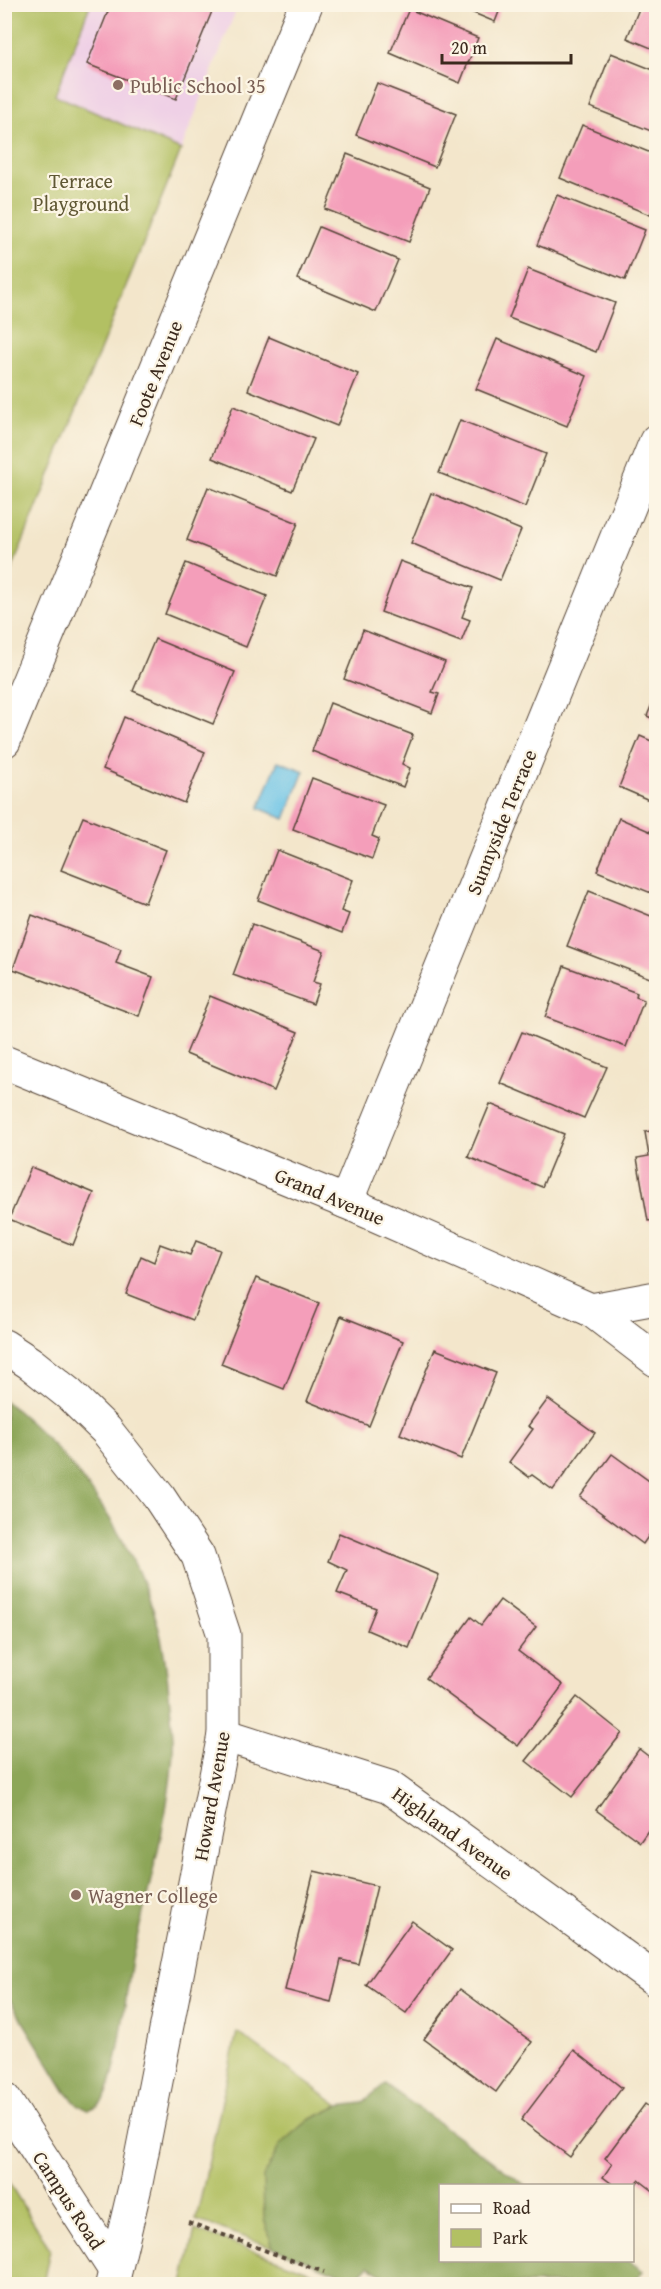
<svg xmlns="http://www.w3.org/2000/svg" width="661" height="2289" font-family="'Gentium Book Plus',serif">
  <rect width="100%" height="100%" fill="#fcf5e5"/>
  <filter id="ink" filterUnits="userSpaceOnUse"><feTurbulence type="fractalNoise" baseFrequency=".0167" numOctaves="2"/><feDisplacementMap in="SourceGraphic" scale="12" xChannelSelector="R" yChannelSelector="G"/><feConvolveMatrix kernelMatrix="1 2 1 2 8 2 1 2 1" color-interpolation-filters="sRGB"/></filter>
  <filter id="wash" filterUnits="userSpaceOnUse"><feTurbulence type="fractalNoise" baseFrequency=".008" numOctaves="4" result="noise"/><feDisplacementMap in="SourceGraphic" scale="24" xChannelSelector="R" yChannelSelector="G"/><feGaussianBlur stdDeviation="1.35" result="paint"/><feColorMatrix in="noise" values="0 0 0 0 0 0 0 0 0 0 0 0 0 0 0 0 0 1.4 0 .05"/><feComposite in="paint" operator="in"/></filter>
  <g filter="url(#wash)">
    <rect width="100%" height="100%" fill="#f3e6cb"/>
    <path fill="#efd0e6" d="M4,5H238L181,150L54,95Z"/>
    <g fill="#b2c063" stroke="#767540" stroke-width="1.5">
      <path d="M4,5H90L55,95L181,150L5,586Z"/>
      <path d="M237,2032L339,2106L309,2120L264,2219L273,2247L196,2220Z"/>
      <path d="M4,2175L50,2249L43,2284H5Z"/>
      <path d="M195,2230L323,2276L316,2284H183Z"/>
    </g>
    <g fill="#8da659" stroke="#64683c" stroke-width="1.5">
      <path d="M5,1401C73,1455 126,1529 154,1612C165,1645 168,1681 171,1715C172,1727 174,1739 173,1751C169,1820 148,1888 133,1955C124,1999 122,2052 107,2093C103,2103 98,2107 87,2110L75,2102L66,2092L5,1992Z"/>
      <path d="M385,2084L525,2185L440,2186V2260L629,2261L643,2271L633,2284H395L369,2265C351,2287 349,2270 329,2270L273,2247L264,2219L263,2177L280,2145L309,2120L339,2106L362,2103Z"/>
    </g>
    <path fill="#69c3e7" stroke="#527682" stroke-width="1.5" d="M278,761L304,771L285,819L259,808Z"/>
    <g id="blocks">
      <g fill="#f49eba">
        <path d="M111,4H215L176,99L87,64Z"/>
        <path d="M452,4H502L495,22Z"/>
        <path d="M641,4H656V50L627,38Z"/>
        <path d="M409,9L478,38L460,83L390,53Z"/>
        <path d="M611,53L656,71V133L590,107Z"/>
        <path d="M377,83L456,114L435,167L356,135Z"/>
        <path d="M582,125L656,155V199L650,215L560,178Z"/>
        <path d="M347,154L430,187L409,242L325,209Z"/>
        <path d="M557,195L645,230L625,280L537,245Z"/>
        <path d="M319,227L398,260L376,312L297,279Z"/>
        <path d="M528,269L615,303L596,352L509,318Z"/>
        <path d="M269,337L358,374L337,426L248,390Z"/>
        <path d="M497,339L587,376L567,426L476,389Z"/>
        <path d="M233,406L314,439L292,491L212,458Z"/>
        <path d="M460,420L546,454L525,507L439,473Z"/>
        <path d="M208,487L298,523L277,576L187,540Z"/>
        <path d="M431,493L521,530L500,580L411,543Z"/>
        <path d="M400,561L473,588L462,617L470,620L461,642L381,612Z"/>
        <path d="M186,563L267,596L246,647L165,614Z"/>
        <path d="M363,630L445,662L432,692L439,694L432,713L344,679Z"/>
        <path d="M155,639L235,672L213,724L133,691Z"/>
        <path d="M656,694V720L647,716Z"/>
        <path d="M330,703L413,735L402,764L410,768L403,787L312,751Z"/>
        <path d="M124,717L205,752L184,803L103,769Z"/>
        <path d="M640,736L656,743V803L619,787Z"/>
        <path d="M312,778L384,805L372,836L379,839L372,859L293,829Z"/>
        <path d="M83,817L166,850L145,903L61,870Z"/>
        <path d="M619,818L656,834V895L597,871Z"/>
        <path d="M277,850L353,880L341,911L349,914L342,933L258,900Z"/>
        <path d="M589,891L656,918L655,980L567,946Z"/>
        <path d="M32,915L121,949L116,963L153,977L139,1016L13,969Z"/>
        <path d="M252,924L324,951L313,982L320,984L313,1004L233,975Z"/>
        <path d="M564,966L637,993L636,997L644,1000L626,1047L545,1017Z"/>
        <path d="M210,996L298,1032L274,1091L186,1054Z"/>
        <path d="M522,1032L607,1067L584,1118L500,1083Z"/>
        <path d="M490,1104L564,1134L542,1187L468,1157Z"/>
        <path d="M656,1130V1220L648,1221L637,1158L649,1156L645,1132Z"/>
        <path d="M31,1167L94,1193L73,1245L9,1219Z"/>
        <path d="M196,1241L220,1250L193,1320L126,1294L141,1256L154,1262L160,1244L190,1255Z"/>
        <path d="M256,1278L319,1303L284,1389L221,1364Z"/>
        <path d="M341,1316L403,1341L369,1426L307,1401Z"/>
        <path d="M435,1349L496,1373L461,1459L400,1434Z"/>
        <path d="M548,1399L595,1433L553,1490L532,1475L529,1477L509,1462L533,1429L528,1426Z"/>
        <path d="M612,1454L656,1486V1525L643,1544L580,1497Z"/>
        <path d="M339,1533L439,1575L409,1648L367,1630L376,1608L337,1593L347,1570L328,1561Z"/>
        <path d="M500,1600L536,1627L518,1651L563,1685L518,1746L426,1678L471,1617L481,1625Z"/>
        <path d="M577,1697L622,1733L572,1797L526,1761Z"/>
        <path d="M639,1749L656,1762V1819L640,1842L596,1810Z"/>
        <path d="M314,1871L377,1886L358,1964L341,1960L331,2002L285,1990Z"/>
        <path d="M412,1921L452,1950L406,2013L366,1985Z"/>
        <path d="M460,1989L532,2042L496,2092L424,2039Z"/>
        <path d="M574,2050L622,2088L570,2157L521,2120Z"/>
        <path d="M645,2104L656,2112V2193L639,2180L632,2189V2186H615L603,2177L612,2164L605,2158Z"/>
      </g>
    </g>
  </g>
  <g filter="url(#ink)">
    <use href="#blocks" fill-opacity="0" stroke="#574638" stroke-width="1.5"/>
    <g fill="none" stroke-linecap="round" stroke-linejoin="round">
      <defs>
        <g id="minor">
          <path d="M4,741L306,4"/>
          <path d="M4,1062L346,1202L591,1310L656,1360"/>
          <path d="M346,1202L656,441"/>
          <path d="M591,1310L656,1298"/>
          <path d="M4,1346L30,1363L69,1394L106,1430L159,1497L198,1556L224,1635V1735L136,2183L112,2284"/>
          <path d="M224,1735L389,1787L656,1980"/>
          <path d="M4,2099L115,2270"/>
        </g>
      </defs>
      <use href="#minor" stroke="#574638" stroke-width="35"/>
      <path stroke="#574638" stroke-width="4" stroke-dasharray="4.5 4.5" stroke-linecap="butt" d="M188,2222L324,2272"/>
      <use href="#minor" stroke="#fff" stroke-width="33"/>
    </g>
  </g>
  <g fill="#8d6e63" stroke="#fcf5e5" stroke-width="2">
    <circle cx="118" cy="85" r="6"/>
    <circle cx="76" cy="1895" r="6"/>
  </g>
  <g text-anchor="middle" dominant-baseline="central" stroke-width="4.5" stroke-linejoin="round" paint-order="stroke">
    <g font-size="20" fill="#785e54" stroke="#fcf5e5" text-anchor="start">
      <text x="130" y="85">Public School 35</text>
      <text x="88" y="1895">Wagner College</text>
    </g>
    <g font-size="20" fill="#5f5733" stroke="#fcf5e5">
      <text x="81" y="180">Terrace<tspan x="81" dy="23">Playground</tspan></text>
    </g>
    <g font-size="20" fill="#3b2a1e" stroke="#fcf5e5">
      <text transform="translate(155 373) rotate(-68)">Foote Avenue</text>
      <text transform="translate(501 822) rotate(-68)">Sunnyside Terrace</text>
      <text transform="translate(330 1196) rotate(23)">Grand Avenue</text>
      <text transform="translate(211 1796) rotate(-80)">Howard Avenue</text>
      <text transform="translate(453 1833) rotate(36)">Highland Avenue</text>
      <text transform="translate(69 2200) rotate(57)">Campus Road</text>
    </g>
  </g>
  <rect width="661" height="2289" fill="none" stroke="#fcf5e5" stroke-width="24"/>
  <rect x="439" y="2184" width="195" height="78" fill="#fcf5e5" stroke="#afa495" stroke-width="1.5"/>
  <rect x="451" y="2204" width="30" height="9" fill="#ffffff" stroke="#afa495" stroke-width="1.5"/>
  <text x="493" y="2214" font-size="18" fill="#3b2a1e">Road</text>
  <rect x="451" y="2229" width="30" height="18" fill="#b2c063" stroke="#afa495" stroke-width="1.5"/>
  <text x="493" y="2244" font-size="18" fill="#3b2a1e">Park</text>
  <path d="M442 54v9h129v-9" fill="none" stroke="#3b2a1e" stroke-width="3"/>
  <text x="451" y="54" font-size="18" fill="#3b2a1e" stroke="#fcf5e5" stroke-width="4.5" paint-order="stroke">20 m</text>
</svg>
